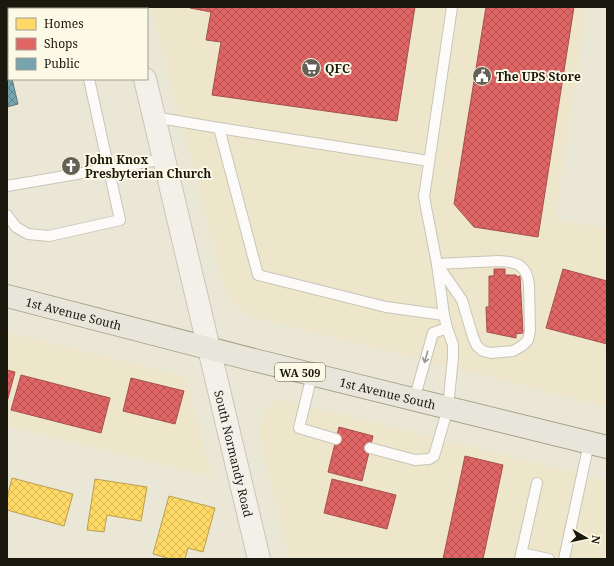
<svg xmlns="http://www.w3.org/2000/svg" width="614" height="566" font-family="'Noto Serif',serif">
  <defs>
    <pattern id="homes-cross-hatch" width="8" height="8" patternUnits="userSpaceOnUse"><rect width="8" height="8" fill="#ffd966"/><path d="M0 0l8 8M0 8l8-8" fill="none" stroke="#daba57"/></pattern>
    <pattern id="shops-cross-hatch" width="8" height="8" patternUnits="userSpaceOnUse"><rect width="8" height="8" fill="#e06666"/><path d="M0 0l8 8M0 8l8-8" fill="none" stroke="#b55352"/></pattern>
    <pattern id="public-cross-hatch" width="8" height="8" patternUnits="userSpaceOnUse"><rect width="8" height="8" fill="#76a5af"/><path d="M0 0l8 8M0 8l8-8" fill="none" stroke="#60858d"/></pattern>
  </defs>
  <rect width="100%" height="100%" fill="#ebe7d7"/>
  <g fill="#ede6ca">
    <path d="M151,7H587L555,219L607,228V407L246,315L227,298Z"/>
    <path d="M7,332L186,377L212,477L7,426Z"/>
    <path d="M280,399L607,481V559H289L259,435L262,417L268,406Z"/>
  </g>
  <g fill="url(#homes-cross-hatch)" stroke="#bb9f4c">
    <path d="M12,478L73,494L64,526L7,510V498Z"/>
    <path d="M95,479L147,487L141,521L107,515L104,532L87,530Z"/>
    <path d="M169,496L215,508L203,552L188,548L185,559H171L153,554Z"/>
  </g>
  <g fill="url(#shops-cross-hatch)" stroke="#a54f4c">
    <path d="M190,7H415L397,121L212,95L221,42L206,40L211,12L190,8Z"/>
    <path d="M486,7H574L538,237L474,227L454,204Z"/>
    <path d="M494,269H505V275H516L517,277L520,276L523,333L516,334V338L487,332L486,307H489V276H494Z"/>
    <path d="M563,269L607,281V344L546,328Z"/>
    <path d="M7,370L15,372L7,402Z"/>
    <path d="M21,375L110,398L101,433L11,410Z"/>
    <path d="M131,378L184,391L175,424L123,411Z"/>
    <path d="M339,427L373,436L362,481L328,472Z"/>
    <path d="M465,456L503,465L483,559H443Z"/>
    <path d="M332,479L396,495L387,529L324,513Z"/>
  </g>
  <path fill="url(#public-cross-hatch)" stroke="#5b7b7f" d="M9,69V79H12L18,104L7,107V70Z"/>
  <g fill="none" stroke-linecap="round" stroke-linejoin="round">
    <defs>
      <g id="lane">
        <path d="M74,7V9"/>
        <path d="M154,117L219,128L258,275L386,307L444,315"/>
        <path d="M219,128L429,161"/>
        <path d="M7,186L164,159"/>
        <path d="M7,215L16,227L28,234L49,236L120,220L89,79"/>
        <path d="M499,261C517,262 527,265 529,285L530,331L528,340L522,346L513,351L491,353L483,351L477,346L473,337L462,300L437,264Z"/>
        <path d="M312,375L299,428L336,439"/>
        <path d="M414,400L433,333L447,328"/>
        <path d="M370,448L415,460L429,459L434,456L448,408L453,357V345L447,328L444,315L437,264L424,197L452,7"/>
        <path d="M521,553L549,559"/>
        <path d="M520,559L537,483"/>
        <path d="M564,559L589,443"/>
      </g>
      <g id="secondary">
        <path d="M128,7V9"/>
        <path id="s1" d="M145,79L259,559"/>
      </g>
      <g id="primary">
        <path id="s2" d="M7,296L254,360L607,447"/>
      </g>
    </defs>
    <use href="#lane" stroke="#c8c5b8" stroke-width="12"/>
    <use href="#secondary" stroke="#c8c5b8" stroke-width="24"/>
    <use href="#primary" stroke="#a8a289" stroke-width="24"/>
    <use href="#lane" stroke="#fcfbf9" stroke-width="10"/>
    <use href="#secondary" stroke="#f3f0ea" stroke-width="22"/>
    <use href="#primary" stroke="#e8e6da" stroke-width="22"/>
  </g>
  <defs><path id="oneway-shaft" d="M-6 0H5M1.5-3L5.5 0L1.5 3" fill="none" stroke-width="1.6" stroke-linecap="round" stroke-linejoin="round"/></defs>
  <use stroke="#97958f" href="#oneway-shaft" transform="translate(426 357) rotate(106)"/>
  <defs>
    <symbol id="supermarket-disc" viewBox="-11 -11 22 22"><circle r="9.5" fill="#646054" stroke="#fdf9e7"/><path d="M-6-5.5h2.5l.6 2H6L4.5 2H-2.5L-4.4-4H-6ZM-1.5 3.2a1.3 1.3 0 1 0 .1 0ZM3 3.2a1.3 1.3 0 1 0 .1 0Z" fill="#fff"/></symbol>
    <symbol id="civic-disc" viewBox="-11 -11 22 22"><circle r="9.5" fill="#646054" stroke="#fdf9e7"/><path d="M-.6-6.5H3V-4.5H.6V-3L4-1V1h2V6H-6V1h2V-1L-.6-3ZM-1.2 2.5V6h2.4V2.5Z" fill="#fff"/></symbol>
    <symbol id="church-disc" viewBox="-11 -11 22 22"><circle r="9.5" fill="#646054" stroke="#fdf9e7"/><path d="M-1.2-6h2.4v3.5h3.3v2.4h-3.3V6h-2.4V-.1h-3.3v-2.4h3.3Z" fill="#fff"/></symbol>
  </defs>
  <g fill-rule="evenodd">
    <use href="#supermarket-disc" x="300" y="57" width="22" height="22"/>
    <use href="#civic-disc" x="471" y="65" width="22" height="22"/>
    <use href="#church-disc" x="60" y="155" width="22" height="22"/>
  </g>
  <g text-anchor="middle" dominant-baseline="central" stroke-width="4" stroke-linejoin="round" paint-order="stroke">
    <rect fill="#fdf9e7" stroke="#5f5c4f" stroke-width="1" x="275" y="363" width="50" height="18" rx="3"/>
    <g font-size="11" font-weight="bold" fill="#1b180e">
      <text x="300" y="372">WA 509</text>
    </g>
    <g font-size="12" font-weight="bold" fill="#1b180e" stroke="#fdf9e7" text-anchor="start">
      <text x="325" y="68">QFC</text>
      <text x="496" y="76">The UPS Store</text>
      <text x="85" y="159">John Knox<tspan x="85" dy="14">Presbyterian Church</tspan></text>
    </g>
    <g font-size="12" fill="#1b180e" stroke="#fdf9e7">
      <text stroke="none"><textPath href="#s2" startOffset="69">1st Avenue South</textPath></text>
      <text stroke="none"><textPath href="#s2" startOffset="393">1st Avenue South</textPath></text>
      <text stroke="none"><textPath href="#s1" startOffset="385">South Normandy Road</textPath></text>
    </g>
  </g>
  <rect width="614" height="566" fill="none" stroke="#1b180e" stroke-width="16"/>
  <rect x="8" y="8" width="140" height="72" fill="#fdf9e7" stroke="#a39f90"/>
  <rect x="16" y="18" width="20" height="12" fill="#ffd966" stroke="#a39f90"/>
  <text x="44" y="28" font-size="12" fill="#1b180e">Homes</text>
  <rect x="16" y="38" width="20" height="12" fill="#e06666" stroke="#a39f90"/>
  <text x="44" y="48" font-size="12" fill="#1b180e">Shops</text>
  <rect x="16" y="58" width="20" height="12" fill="#76a5af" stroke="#a39f90"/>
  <text x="44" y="68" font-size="12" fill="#1b180e">Public</text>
  <g transform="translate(586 538) rotate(99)" stroke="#fdf9e7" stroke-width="3" paint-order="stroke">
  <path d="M0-3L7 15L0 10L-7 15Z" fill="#1b180e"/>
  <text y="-6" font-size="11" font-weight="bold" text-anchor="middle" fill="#1b180e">N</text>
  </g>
</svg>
